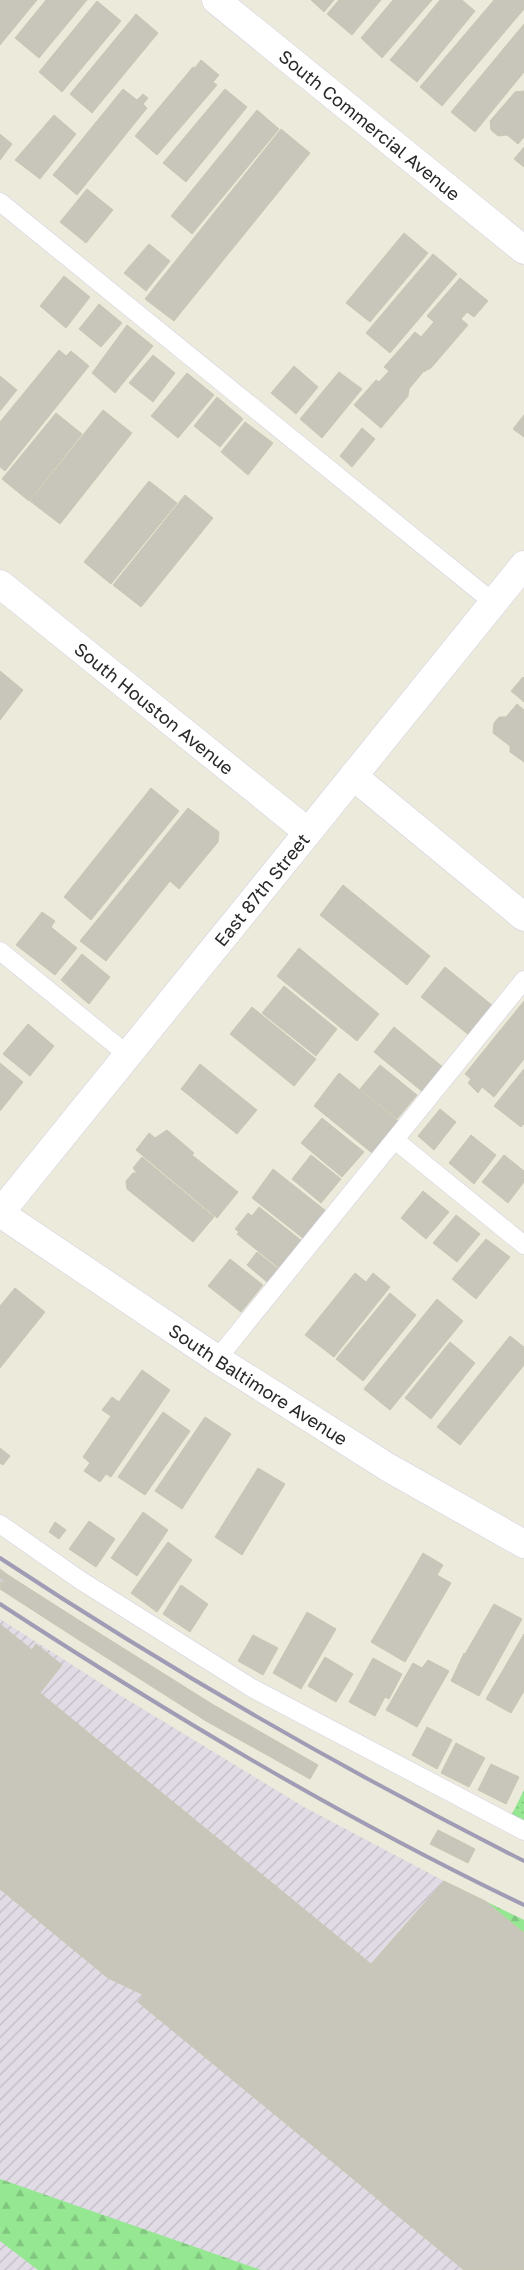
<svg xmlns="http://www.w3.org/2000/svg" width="524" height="2270" font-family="'Golos Text',sans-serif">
  <defs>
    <pattern id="industrial-furrows" width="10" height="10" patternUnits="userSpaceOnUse" patternTransform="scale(1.25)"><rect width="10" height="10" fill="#e0dbe4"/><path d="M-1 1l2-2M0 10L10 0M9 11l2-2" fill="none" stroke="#c0bcc4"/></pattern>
    <pattern id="grass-dots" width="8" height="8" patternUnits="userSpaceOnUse" patternTransform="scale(1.25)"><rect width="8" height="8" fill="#95e792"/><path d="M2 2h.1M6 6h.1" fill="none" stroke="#80c67e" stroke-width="1.8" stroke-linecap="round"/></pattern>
    <pattern id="forest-firs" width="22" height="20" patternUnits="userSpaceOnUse" patternTransform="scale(1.25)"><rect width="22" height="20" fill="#95e792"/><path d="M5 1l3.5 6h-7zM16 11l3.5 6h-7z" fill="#80c67e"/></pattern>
  </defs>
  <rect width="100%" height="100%" fill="#eceada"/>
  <path fill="url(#industrial-furrows)" d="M0,1619L110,1689L304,1807L444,1881L524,1920V2270H0Z"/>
  <path fill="url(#grass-dots)" d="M524,1790V1820L512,1814Z"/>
  <g fill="url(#forest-firs)">
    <path d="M485,1901L524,1920V1933Z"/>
    <path d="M0,2179L261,2270H38L0,2241Z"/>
  </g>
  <g fill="#c8c6ba" stroke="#c8c7b3">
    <path d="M0,0H37L0,45Z"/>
    <path d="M46,0H87L39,58L15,38Z"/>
    <path d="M311,0H334L324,12Z"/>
    <path d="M339,0H381L352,35L327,14Z"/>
    <path d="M393,0H432L382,58L361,38Z"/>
    <path d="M440,0H462L475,11L417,82L390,60Z"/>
    <path d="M494,0H524V9L442,106L420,87Z"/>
    <path d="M97,1L121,21L62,92L39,72Z"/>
    <path d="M136,14L158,33L92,113L70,94Z"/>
    <path d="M524,24V72L475,132L451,112Z"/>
    <path d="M201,60L219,75L213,82L217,85L157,155L135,136L193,67L195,68Z"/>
    <path d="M123,89L137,100L143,94L148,98L143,104L147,108L77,195L53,175Z"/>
    <path d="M225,89L247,107L186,182L163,163Z"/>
    <path d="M524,91V137L518,144L507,135L498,136L491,130L490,121L515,92Z"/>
    <path d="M257,110L279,129L192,234L171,216Z"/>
    <path d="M54,115L76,134L40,179L15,160Z"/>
    <path d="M281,129L310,153L174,321L145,299Z"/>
    <path d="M0,134L12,144L0,160Z"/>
    <path d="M524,147V167L514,159Z"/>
    <path d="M87,189L113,210L86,243L60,222Z"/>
    <path d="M404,233L428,253L370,322L346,303Z"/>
    <path d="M149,244L170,261L146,291L124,273Z"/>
    <path d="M433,254L457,274L390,353L366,333Z"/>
    <path d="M64,276L90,297L66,328L40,306Z"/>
    <path d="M460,278L488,301L474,317L467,312L461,319L468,325L431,368L423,372L409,389L408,396L381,428L354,405L376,380L379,382L389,371L384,367L415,332L421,337L434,322L427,316Z"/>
    <path d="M99,304L122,323L101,347L79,329Z"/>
    <path d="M127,325L153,346L115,393L92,373Z"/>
    <path d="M59,350L66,356L71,351L89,366L5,471L0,467V422Z"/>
    <path d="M153,355L175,373L153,402L129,383Z"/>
    <path d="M294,366L318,387L296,414L271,393Z"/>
    <path d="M339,372L362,389L322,438L300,419Z"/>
    <path d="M187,373L214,395L178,438L151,416Z"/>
    <path d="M0,376L17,390L0,411Z"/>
    <path d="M217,397L243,419L220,447L194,426Z"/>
    <path d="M103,410L132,433L60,524L30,501Z"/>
    <path d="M56,413L82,434L29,501L2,479Z"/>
    <path d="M524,415V437L513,429Z"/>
    <path d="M245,422L273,443L248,475L221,452Z"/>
    <path d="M362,428L375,439L352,467L340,456Z"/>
    <path d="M149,481L177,503L111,584L84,562Z"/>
    <path d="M185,495L213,518L141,607L113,585Z"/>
    <path d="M0,671L23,690L0,720Z"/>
    <path d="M523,677L524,678V702L511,691Z"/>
    <path d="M517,704L524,710V762L510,752V746L493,733L494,723L499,717H506Z"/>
    <path d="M151,788L179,811L91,920L64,897Z"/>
    <path d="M188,808L219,832L218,842L179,889L170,881L106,961L80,941Z"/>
    <path d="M343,885L430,956L407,985L320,915Z"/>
    <path d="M42,912L55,921L51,927L77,948L55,975L16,945Z"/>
    <path d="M299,948L379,1014L357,1041L277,976Z"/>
    <path d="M82,954L110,977L89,1004L61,980Z"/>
    <path d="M445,967L493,1006L469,1035L421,997Z"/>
    <path d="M284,986L337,1029L316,1056L262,1013Z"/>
    <path d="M524,1001V1059L494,1097L482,1087L478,1093L468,1083L471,1079L465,1074Z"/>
    <path d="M252,1007L316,1059L294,1086L230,1034Z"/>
    <path d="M28,1024L54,1046L30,1076L3,1054Z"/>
    <path d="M394,1027L444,1068L424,1093L374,1052Z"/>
    <path d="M0,1063L23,1082L0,1111Z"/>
    <path d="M200,1064L257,1110L237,1134L181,1089Z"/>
    <path d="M380,1065L417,1095L397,1119L360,1089Z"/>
    <path d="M524,1069V1124L521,1127L494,1106Z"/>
    <path d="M339,1073L398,1121L372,1153L314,1106Z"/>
    <path d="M440,1109L456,1122L434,1150L418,1136Z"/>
    <path d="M322,1118L364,1152L342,1177L301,1143Z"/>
    <path d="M167,1130L194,1153L192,1155L238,1192L217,1218L136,1150L149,1133L155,1138Z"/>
    <path d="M471,1135L496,1155L474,1184L449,1163Z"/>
    <path d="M311,1155L341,1179L321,1203L292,1179Z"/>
    <path d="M504,1155L524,1171V1182L508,1203L482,1182Z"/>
    <path d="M142,1157L214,1217L193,1242L127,1189L126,1181L133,1173H137L133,1168Z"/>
    <path d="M273,1169L326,1211L304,1239L252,1198Z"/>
    <path d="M423,1191L449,1212L426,1239L401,1218Z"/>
    <path d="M259,1207L302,1241L279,1268L237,1234L239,1232L235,1229L248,1213L252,1216Z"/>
    <path d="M456,1215L480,1234L457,1262L433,1243Z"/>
    <path d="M486,1239L510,1257L476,1299L452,1279Z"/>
    <path d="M257,1252L278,1269L267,1282L247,1265Z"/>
    <path d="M230,1259L263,1285L241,1312L208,1286Z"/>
    <path d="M355,1273L366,1282L373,1273L390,1287L334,1357L305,1335Z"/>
    <path d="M15,1288L45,1312L0,1368V1306Z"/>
    <path d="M390,1293L416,1315L363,1381L336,1359Z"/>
    <path d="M437,1299L463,1321L390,1410L364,1389Z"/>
    <path d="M510,1336L524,1347V1365L460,1445L437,1427Z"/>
    <path d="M450,1342L475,1363L431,1419L405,1398Z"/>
    <path d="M142,1370L170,1390L111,1477L106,1474L100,1482L84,1471L90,1463L83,1457L111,1416L102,1410L112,1397L119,1402Z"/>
    <path d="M163,1412L190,1431L145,1495L118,1477Z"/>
    <path d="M205,1417L231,1434L182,1509L155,1491Z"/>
    <path d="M0,1448L10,1456L3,1465L0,1463Z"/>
    <path d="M258,1468L285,1484L242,1555L215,1537Z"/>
    <path d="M143,1512L168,1530L137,1576L111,1558Z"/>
    <path d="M89,1521L115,1539L96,1567L69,1549Z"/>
    <path d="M55,1522L66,1530L59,1539L49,1532Z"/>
    <path d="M168,1542L192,1560L157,1612L131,1593Z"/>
    <path d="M423,1553L443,1565L437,1575L451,1583L405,1662L371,1642Z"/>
    <path d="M0,1569L8,1575L0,1587Z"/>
    <path d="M8,1575L91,1628L82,1642L0,1589Z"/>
    <path d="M181,1585L208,1604L190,1632L163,1614Z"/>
    <path d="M494,1604L522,1619L479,1696L451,1681L464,1653L465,1654Z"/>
    <path d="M307,1612L336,1629L301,1689L273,1673Z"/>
    <path d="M0,1624L32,1650L36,1644L62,1665L40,1693L371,1964L444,1881L485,1901L524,1933V2270H464L138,2002L144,1995L108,1978L0,1889Z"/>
    <path d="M91,1628L212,1704L318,1765L310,1779L206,1721L82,1642Z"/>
    <path d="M524,1634V1691L511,1713L486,1699Z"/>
    <path d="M253,1635L278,1648L263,1675L238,1661Z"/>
    <path d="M325,1657L353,1674L336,1702L308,1686Z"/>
    <path d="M373,1658L402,1674L389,1699L385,1697L375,1716L349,1702Z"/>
    <path d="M428,1660L449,1671L417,1727L386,1710L413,1663L422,1668Z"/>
    <path d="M427,1727L452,1740L437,1769L412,1755Z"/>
    <path d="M456,1743L485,1758L469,1787L441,1773Z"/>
    <path d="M491,1764L519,1777L506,1804L478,1790Z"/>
    <path d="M438,1830L475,1849L468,1863L430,1844Z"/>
  </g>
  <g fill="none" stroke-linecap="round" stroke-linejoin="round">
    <defs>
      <g id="service">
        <path d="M0,202L494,603"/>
        <path d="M0,951L128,1055"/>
        <path d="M395,1140L524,1245"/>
        <path d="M217,1359L524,980"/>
        <path d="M0,1524L80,1580L252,1688L524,1831"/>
      </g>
      <g id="minor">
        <path id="s1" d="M0,584L308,832"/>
        <path d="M353,776L524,917"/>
        <path id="s2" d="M0,1213L217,1359L389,1468L524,1544"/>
      </g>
      <g id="secondary">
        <path id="s3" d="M216,0L524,250"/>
        <path id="s4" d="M0,1213L524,565"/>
      </g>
    </defs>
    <use href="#service" stroke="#d1cfe3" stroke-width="19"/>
    <use href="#minor" stroke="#d1cfe3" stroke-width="29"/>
    <use href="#secondary" stroke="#d1cfe3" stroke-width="29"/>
    <path stroke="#d0d0d0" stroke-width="3" stroke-dasharray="4 2.5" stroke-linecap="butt" d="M0,1579L3,1582"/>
    <use href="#service" stroke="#fff" stroke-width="18"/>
    <use href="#minor" stroke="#fff" stroke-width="28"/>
    <use href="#secondary" stroke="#fff" stroke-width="28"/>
    <g stroke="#a09cb5" stroke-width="4">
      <path d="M0,1558C168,1669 344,1770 524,1861"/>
      <path d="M0,1604C169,1714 342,1818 524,1905"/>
    </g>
  </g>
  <g text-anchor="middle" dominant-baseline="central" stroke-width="5" stroke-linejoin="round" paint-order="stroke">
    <g font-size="18" fill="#292929" stroke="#fff">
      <text stroke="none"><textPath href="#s3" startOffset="198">South Commercial Avenue</textPath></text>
      <text stroke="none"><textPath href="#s1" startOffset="198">South Houston Avenue</textPath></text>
      <text stroke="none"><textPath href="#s4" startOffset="416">East 87th Street</textPath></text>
      <text stroke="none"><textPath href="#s2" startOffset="310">South Baltimore Avenue</textPath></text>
    </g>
  </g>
</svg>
